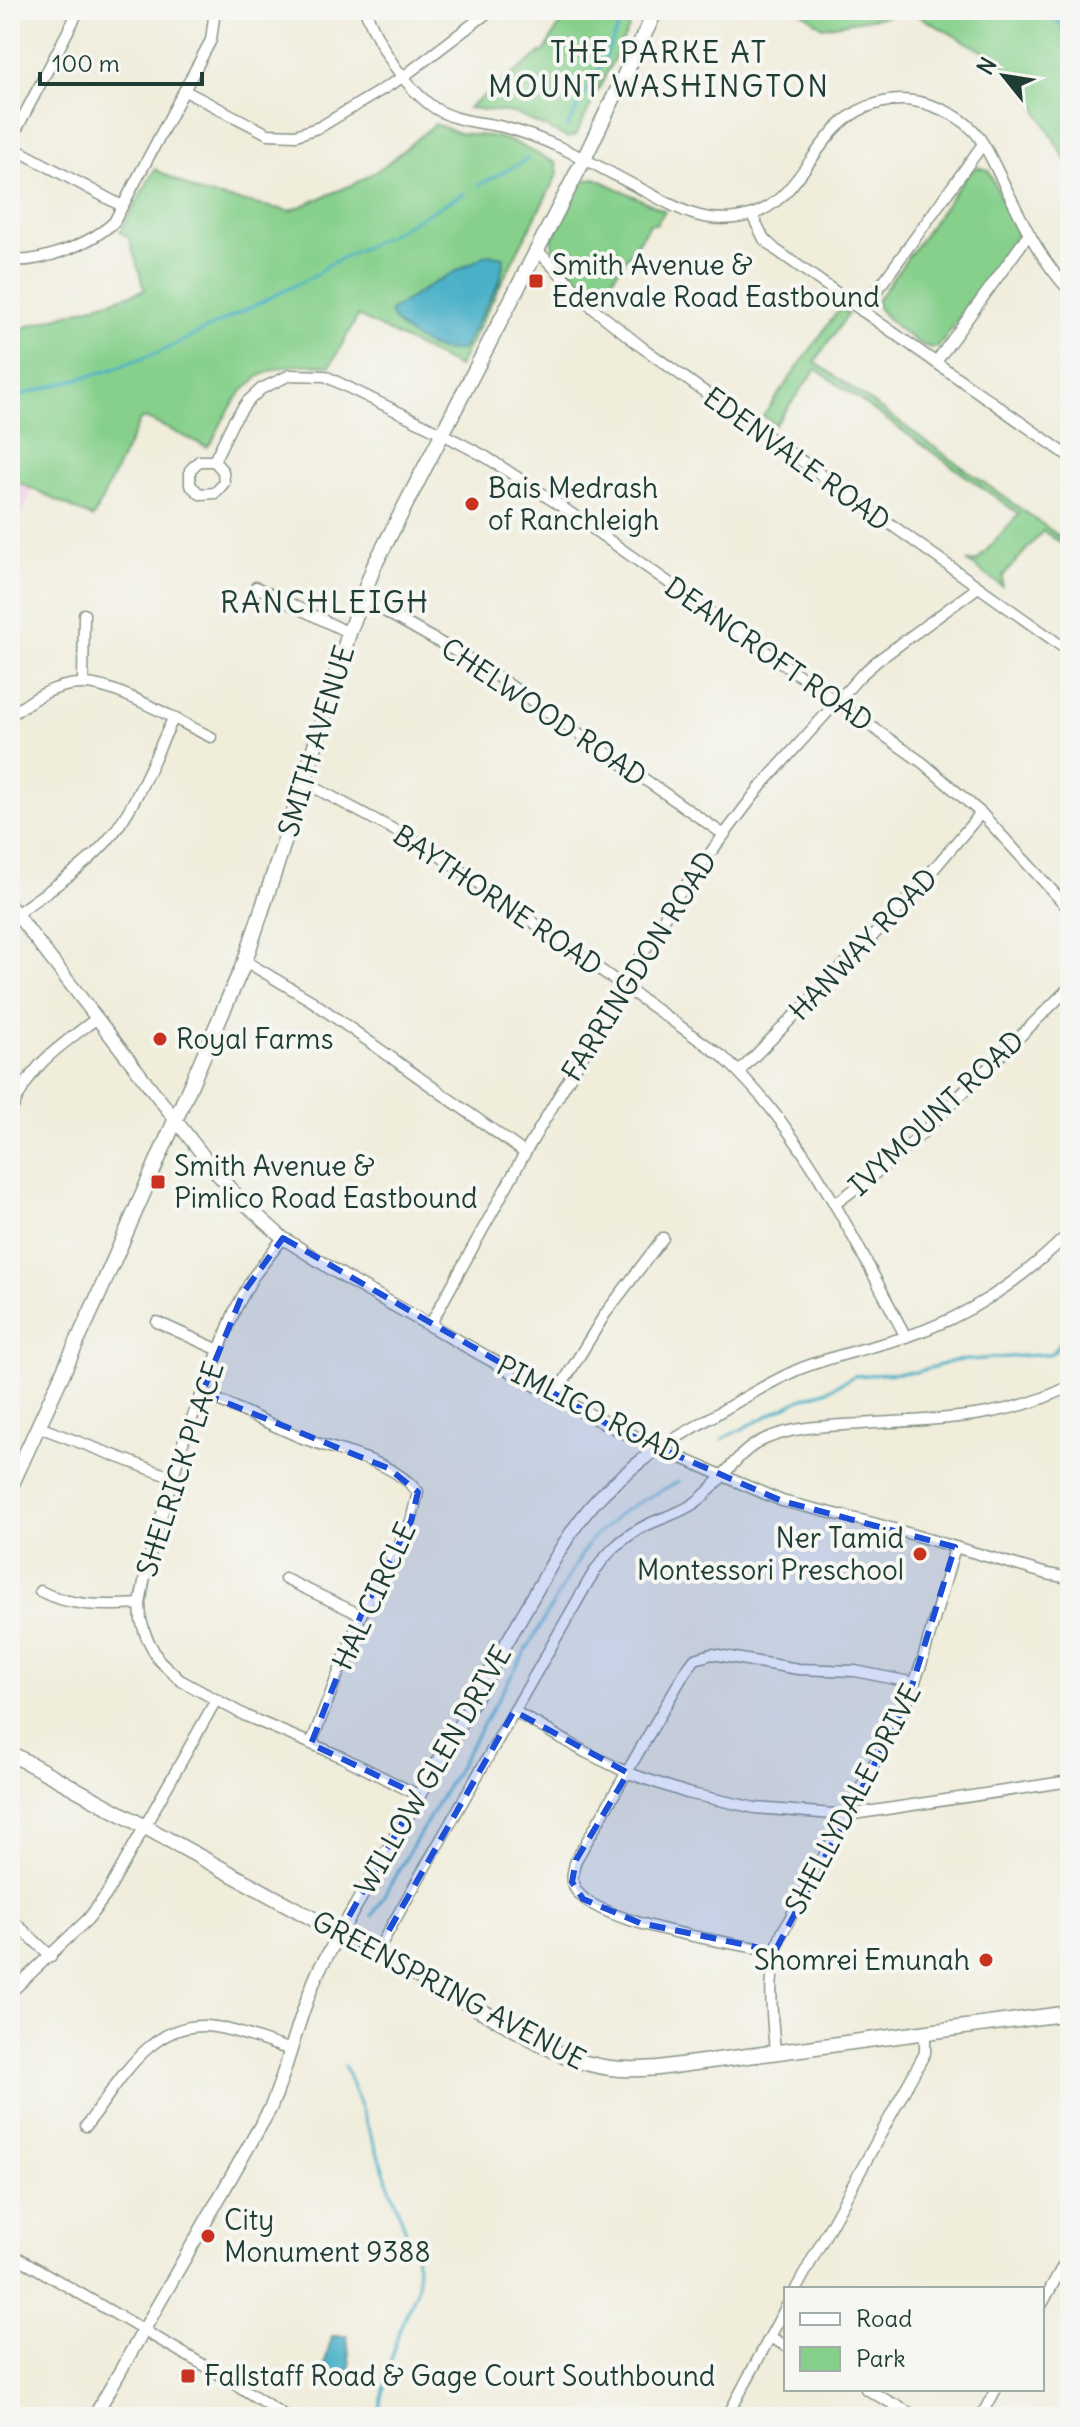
<svg xmlns="http://www.w3.org/2000/svg" width="1080" height="2427" font-family="Delius,sans-serif">
  <rect width="100%" height="100%" fill="#f6f6f2"/>
  <filter id="ink" filterUnits="userSpaceOnUse"><feTurbulence type="fractalNoise" baseFrequency=".0125" numOctaves="2"/><feDisplacementMap in="SourceGraphic" scale="16" xChannelSelector="R" yChannelSelector="G"/><feConvolveMatrix kernelMatrix="1 2 1 2 8 2 1 2 1" color-interpolation-filters="sRGB"/></filter>
  <filter id="wash" filterUnits="userSpaceOnUse"><feTurbulence type="fractalNoise" baseFrequency=".006" numOctaves="4" result="noise"/><feDisplacementMap in="SourceGraphic" scale="32" xChannelSelector="R" yChannelSelector="G"/><feGaussianBlur stdDeviation="1.8" result="paint"/><feColorMatrix in="noise" values="0 0 0 0 0 0 0 0 0 0 0 0 0 0 0 0 0 1.4 0 .05"/><feComposite in="paint" operator="in"/></filter>
  <g filter="url(#wash)">
    <rect width="100%" height="100%" fill="#f0eddb"/>
    <path fill="#f1d0e3" d="M10,478L33,489L10,538Z"/>
    <g fill="#87d08c" stroke="#538660" stroke-width="2">
      <path d="M567,10H638L576,135L568,138L514,113L468,108L546,49Z"/>
      <path d="M799,10H1070V168L1020,80L985,52L911,12L823,27Z"/>
      <path d="M435,124L459,133L496,137L513,142L556,163L558,173L458,367L358,316L330,366C261,359 240,383 212,442L207,447L145,418L140,420L93,518L10,478V332L145,290L129,238L120,232L155,169L200,193L290,211L354,184L383,167Z"/>
      <path d="M977,167L988,170L1018,234L940,345C935,348 934,349 928,347C916,344 878,314 876,302L969,172Z"/>
      <path d="M595,178L665,211L656,224H650L598,299L553,251L552,239L583,181Z"/>
      <path d="M840,308L848,314L815,362L1070,544V550L1043,531L1003,576L1002,586L968,562L977,561L1019,514L816,369L775,425L763,416Z"/>
    </g>
    <g fill="#48b0c7" stroke="#34767e" stroke-width="2">
      <path d="M488,254L504,257L500,281L462,350C455,350 447,351 441,350C424,345 394,329 390,311L437,281Z"/>
      <path d="M332,2336H347L351,2376L322,2374Z"/>
    </g>
    <g fill="none" stroke-linecap="round" stroke-linejoin="round">
      <g stroke="#48b0c7" stroke-width="3">
        <path d="M1044,10L1070,32"/>
        <path d="M567,127L607,54L626,10"/>
        <path d="M479,185L528,159"/>
        <path d="M10,398L107,371L160,352L316,275L326,266L383,238L465,193"/>
        <path d="M722,1439L801,1399L828,1390L854,1376L916,1372L954,1361L1049,1354L1054,1352L1070,1325"/>
        <path d="M372,1916L589,1542L623,1511L679,1481"/>
        <path d="M345,2066L415,2255C423,2294 414,2292 401,2326C391,2353 384,2388 378,2417"/>
      </g>
    </g>
  </g>
  <g filter="url(#ink)">
    <g fill="none" stroke-linecap="round" stroke-linejoin="round">
      <defs>
        <g id="minor">
          <path d="M365,10C379,44 400,81 429,104C452,122 477,121 503,127C552,139 597,166 641,189C659,198 676,209 696,215C713,220 732,220 750,215C807,199 815,118 879,103C897,98 916,100 933,106C947,111 963,119 974,131C986,144 993,163 1001,178C1021,218 1039,259 1070,291"/>
          <path d="M185,91L268,134L296,135L320,127L403,77L491,10"/>
          <path d="M10,142L79,10"/>
          <path d="M10,146L122,206"/>
          <path d="M752,215L764,239L776,250L1070,457"/>
          <path d="M537,250L594,309L643,348L1070,652"/>
          <path d="M10,260C40,264 92,243 114,222L211,40L215,10"/>
          <path d="M862,311L983,144"/>
          <path d="M936,362L1029,234"/>
          <path d="M214,461H199L190,470V485L200,494L215,493L224,483L223,471L214,461L233,422L247,402L261,389L290,375L325,376L441,433L486,457L555,502L923,763L981,813L1070,910"/>
          <path d="M256,587L349,633"/>
          <path d="M361,598L485,668L723,834"/>
          <path d="M83,683L84,614"/>
          <path d="M10,716C32,699 55,683 84,684C117,684 179,722 211,737"/>
          <path d="M304,782L430,849L722,1056C806,1133 853,1238 906,1337"/>
          <path d="M16,914C48,890 87,867 112,835C138,802 154,757 173,719"/>
          <path d="M245,961L312,1001L525,1153"/>
          <path d="M739,1072L906,902L981,813"/>
          <path d="M10,1114C32,1062 54,1051 97,1018"/>
          <path d="M835,1204L890,1162L916,1139L1070,987"/>
          <path d="M283,1238L253,1277L235,1310L185,1436L147,1565L140,1604L141,1620L146,1636L158,1659L180,1680L246,1716L340,1756L418,1795"/>
          <path d="M157,1322L219,1350"/>
          <path d="M430,1325L525,1153L674,901L761,786L861,675L877,661L977,588"/>
          <path d="M202,1393C235,1407 267,1423 300,1437C339,1453 390,1458 418,1492L411,1521L361,1615L311,1744"/>
          <path d="M555,1396L605,1314L663,1238"/>
          <path d="M39,1427L171,1477"/>
          <path d="M658,1448C705,1423 748,1392 797,1370C831,1356 867,1349 902,1338C969,1317 1021,1281 1070,1232"/>
          <path d="M658,1448L782,1501L873,1523L1047,1574L1070,1578"/>
          <path d="M285,1579L361,1615"/>
          <path d="M40,1591C71,1607 105,1606 140,1604"/>
          <path d="M514,1711L585,1752L628,1773L687,1793L755,1808L847,1815L1070,1781"/>
          <path d="M10,1918L51,1956"/>
          <path d="M775,1951C735,1944 597,1924 576,1890C570,1880 573,1871 576,1860L685,1672L695,1659L712,1654L798,1669L855,1671L915,1683"/>
          <path d="M376,1953L588,1582C603,1556 621,1537 649,1524C664,1517 680,1513 693,1504C721,1486 733,1453 765,1439C795,1426 829,1426 861,1424C932,1419 1006,1420 1070,1386"/>
          <path d="M10,1993L88,1919L106,1895L216,1700"/>
          <path d="M775,2053C772,2011 766,1975 781,1935L906,1705L922,1662L955,1547"/>
          <path d="M86,2126C119,2083 151,2017 215,2027C241,2031 266,2042 291,2050"/>
          <path d="M10,2253L226,2378L287,2417"/>
          <path d="M796,2289L925,2053V2033"/>
          <path d="M1042,2304L1070,2253"/>
          <path d="M770,2337L786,2346"/>
          <path d="M866,2389L917,2417"/>
          <path d="M727,2417L786,2307"/>
          <path d="M981,2417L996,2389"/>
        </g>
        <path id="tertiary" d="M10,906L219,1176L243,1202L283,1238L351,1281L593,1417L658,1448C607,1486 585,1506 553,1562L320,1968C298,2014 290,2063 270,2109L94,2417"/>
        <g id="secondary">
          <path d="M10,1488L99,1294L245,961L304,782L349,633L374,566L584,159L656,10"/>
          <path d="M10,1753L564,2056C599,2069 621,2071 658,2068L1070,2013"/>
        </g>
      </defs>
      <use href="#minor" stroke="#889588" stroke-width="13"/>
      <use href="#tertiary" stroke="#889588" stroke-width="15"/>
      <use href="#secondary" stroke="#889588" stroke-width="17"/>
      <use href="#minor" stroke="#fff" stroke-width="10"/>
      <use href="#tertiary" stroke="#fff" stroke-width="12"/>
      <use href="#secondary" stroke="#fff" stroke-width="14"/>
    </g>
  </g>
  <path fill="#1d4ed8" fill-opacity="0.2" stroke="#1d4ed8" stroke-width="6" stroke-dasharray="16 10" stroke-linejoin="round" d="M283,1238L616,1429L782,1501L955,1547L906,1705L775,1951L640,1923L583,1899L572,1882L576,1860L628,1773L514,1711L376,1953L339,1934L418,1795L311,1744L361,1615L411,1521L418,1492L388,1468L202,1393L243,1293Z"/>
  <g fill="#c8321e" stroke="#f6f6f2" stroke-width="3">
    <rect x="528" y="273" width="16" height="16" rx="4"/>
    <circle cx="472" cy="504" r="8"/>
    <circle cx="160" cy="1039" r="8"/>
    <rect x="150" y="1174" width="16" height="16" rx="4"/>
    <circle cx="920" cy="1554" r="8"/>
    <circle cx="986" cy="1960" r="8"/>
    <circle cx="208" cy="2236" r="8"/>
    <rect x="180" y="2368" width="16" height="16" rx="4"/>
  </g>
  <g text-anchor="middle" dominant-baseline="central" stroke-width="8" stroke-linejoin="round" paint-order="stroke">
    <g font-size="28" fill="#1f3d34" stroke="#f6f6f2" text-anchor="start">
      <text x="552" y="265">Smith Avenue &amp;<tspan x="552" dy="32">Edenvale Road Eastbound</tspan></text>
      <text x="488" y="488">Bais Medrash<tspan x="488" dy="32">of Ranchleigh</tspan></text>
      <text x="176" y="1039">Royal Farms</text>
      <text x="174" y="1166">Smith Avenue &amp;<tspan x="174" dy="32">Pimlico Road Eastbound</tspan></text>
      <text x="904" y="1538" text-anchor="end">Ner Tamid<tspan x="904" dy="32">Montessori Preschool</tspan></text>
      <text x="970" y="1960" text-anchor="end">Shomrei Emunah</text>
      <text x="224" y="2220">City<tspan x="224" dy="32">Monument 9388</tspan></text>
      <text x="204" y="2376">Fallstaff Road &amp; Gage Court Southbound</text>
    </g>
    <g font-size="28" fill="#1f3d34" stroke="#f6f6f2">
      <text transform="translate(797 459) rotate(36)">EDENVALE ROAD</text>
      <text transform="translate(769 654) rotate(35)">DEANCROFT ROAD</text>
      <text transform="translate(544 712) rotate(34)">CHELWOOD ROAD</text>
      <text transform="translate(316 741) rotate(-73)">SMITH AVENUE</text>
      <text transform="translate(498 900) rotate(34)">BAYTHORNE ROAD</text>
      <text transform="translate(863 944) rotate(-46)">HANWAY ROAD</text>
      <text transform="translate(639 966) rotate(-58)">FARRINGDON ROAD</text>
      <text transform="translate(936 1113) rotate(-43)">IVYMOUNT ROAD</text>
      <text transform="translate(589 1409) rotate(27)">PIMLICO ROAD</text>
      <text transform="translate(180 1469) rotate(-72)">SHELRICK PLACE</text>
      <text transform="translate(374 1596) rotate(-65)">HAL CIRCLE</text>
      <text transform="translate(433 1770) rotate(-60)">WILLOW GLEN DRIVE</text>
      <text transform="translate(853 1799) rotate(-62)">SHELLYDALE DRIVE</text>
      <text transform="translate(449 1990) rotate(28)">GREENSPRING AVENUE</text>
    </g>
    <g font-size="30" letter-spacing="2" fill="#1f3d34" stroke="#f6f6f2">
      <text x="659" y="52">THE PARKE AT<tspan x="659" dy="34">MOUNT WASHINGTON</tspan></text>
      <text x="325" y="602">RANCHLEIGH</text>
    </g>
  </g>
  <rect width="1080" height="2427" fill="none" stroke="#f6f6f2" stroke-width="40"/>
  <rect x="784" y="2287" width="260" height="104" fill="#f6f6f2" stroke="#a0aca6" stroke-width="2"/>
  <rect x="800" y="2313" width="40" height="12" fill="#ffffff" stroke="#a0aca6" stroke-width="2"/>
  <text x="856" y="2327" font-size="24" fill="#1f3d34">Road</text>
  <rect x="800" y="2347" width="40" height="24" fill="#87d08c" stroke="#a0aca6" stroke-width="2"/>
  <text x="856" y="2367" font-size="24" fill="#1f3d34">Park</text>
  <g transform="translate(1004 76) rotate(300)" stroke="#f6f6f2" stroke-width="6" paint-order="stroke">
  <path d="M0-6L14 30L0 20L-14 30Z" fill="#1f3d34"/>
  <text y="-12" font-size="22" font-weight="bold" text-anchor="middle" fill="#1f3d34">N</text>
  </g>
  <path d="M40 72v12h162v-12" fill="none" stroke="#1f3d34" stroke-width="4"/>
  <text x="52" y="72" font-size="24" fill="#1f3d34" stroke="#f6f6f2" stroke-width="6" paint-order="stroke">100 m</text>
</svg>
